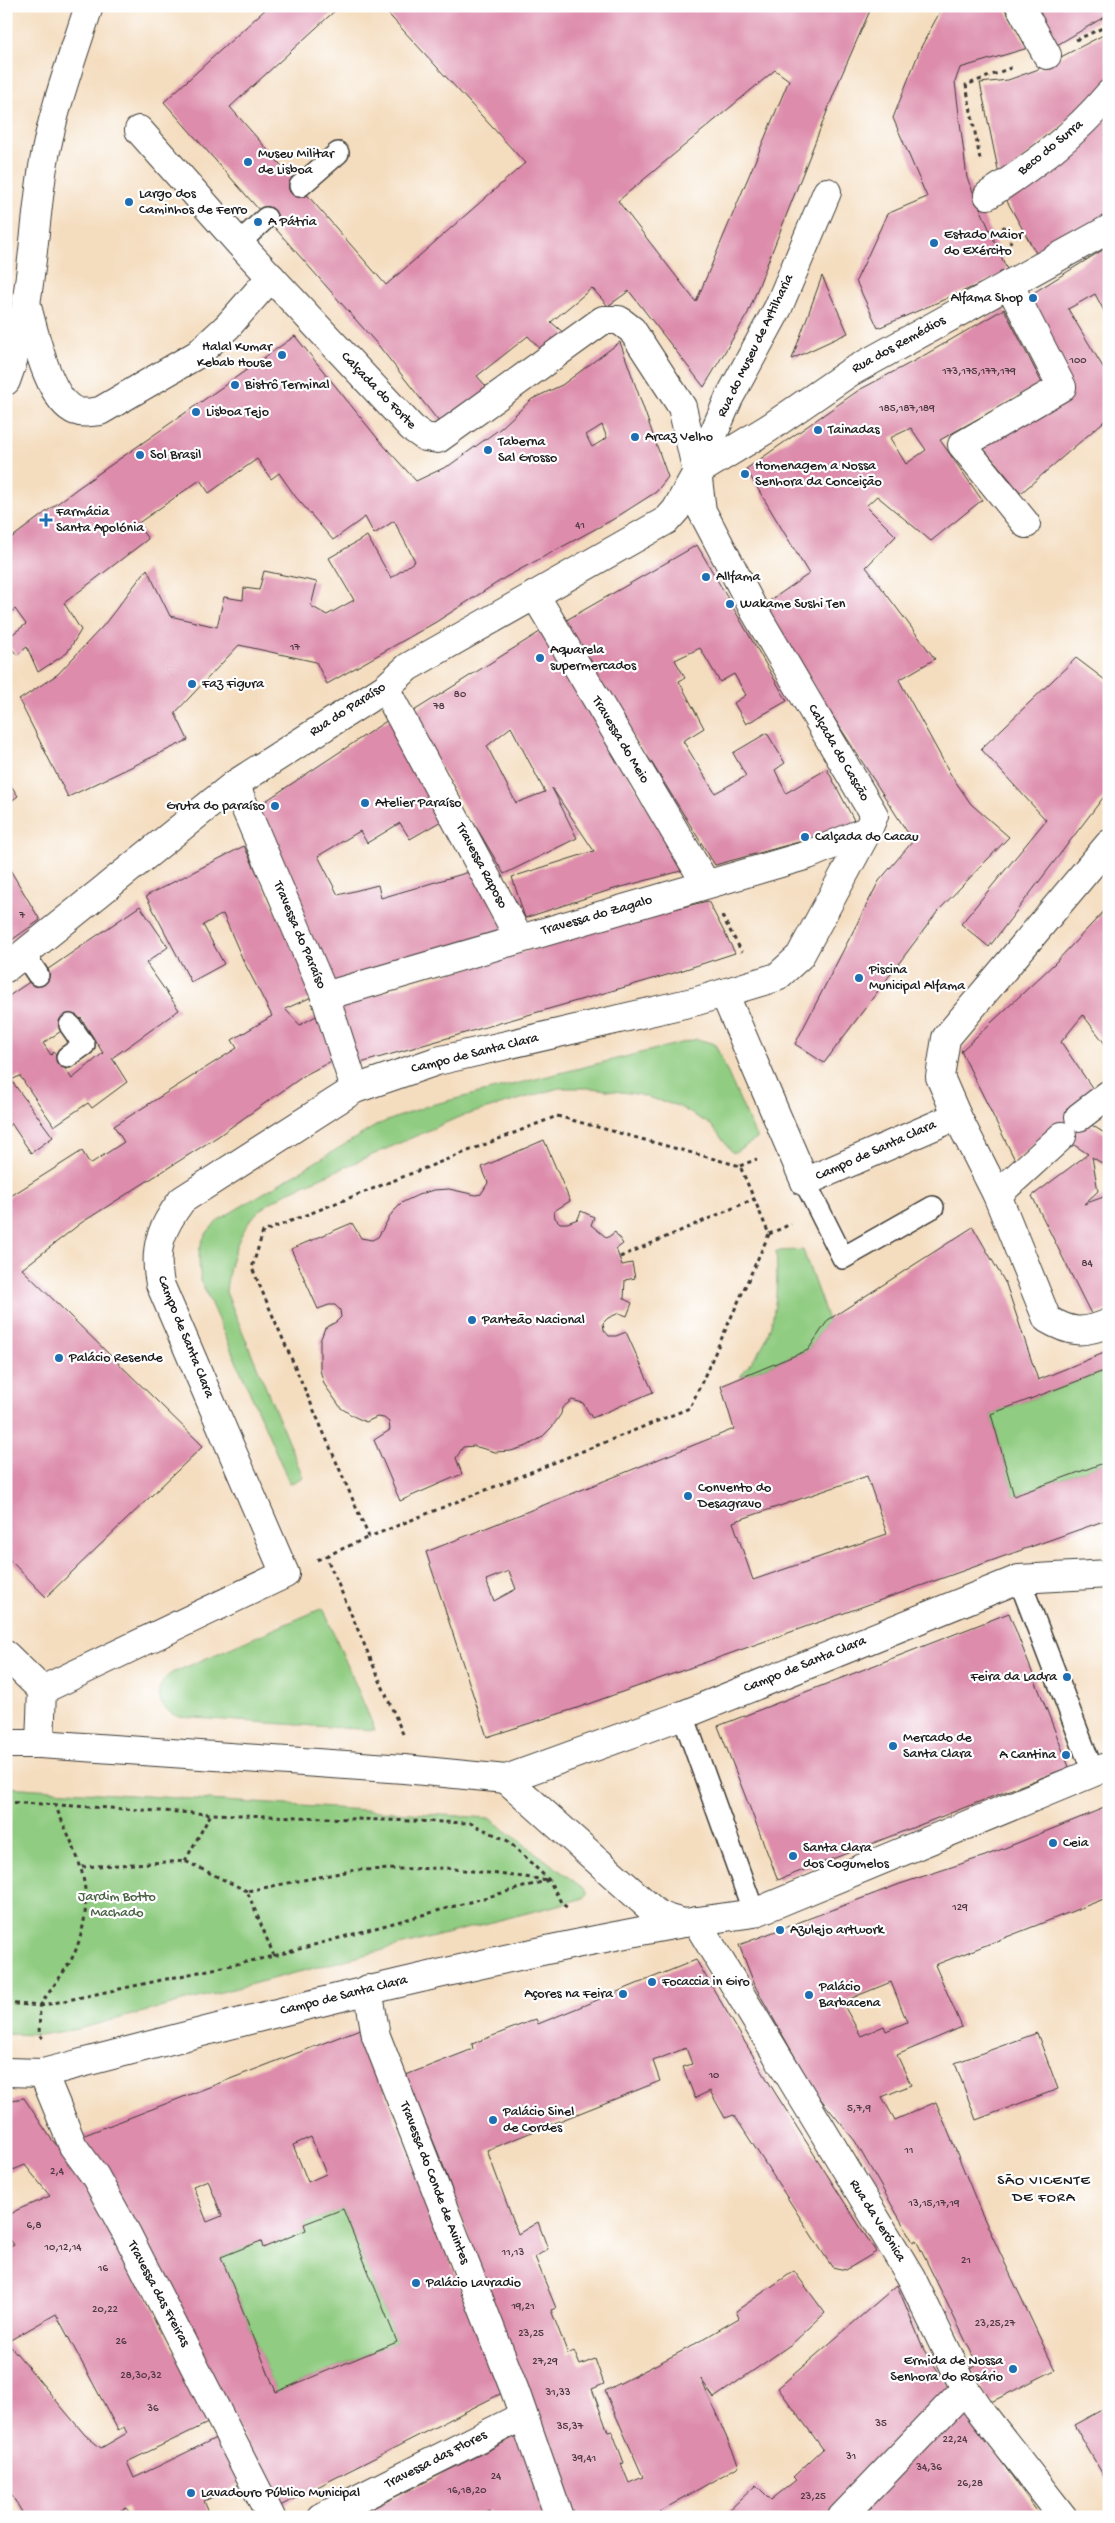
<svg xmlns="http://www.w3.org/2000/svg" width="1115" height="2523" font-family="'Gochi Hand',sans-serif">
  <rect width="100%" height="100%" fill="#fff"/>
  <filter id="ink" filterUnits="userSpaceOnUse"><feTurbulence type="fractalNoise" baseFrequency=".02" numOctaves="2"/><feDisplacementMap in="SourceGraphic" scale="10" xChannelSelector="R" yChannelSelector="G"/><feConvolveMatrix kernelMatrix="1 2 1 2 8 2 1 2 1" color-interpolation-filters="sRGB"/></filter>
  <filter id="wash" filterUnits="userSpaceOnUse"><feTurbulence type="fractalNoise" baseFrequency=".0096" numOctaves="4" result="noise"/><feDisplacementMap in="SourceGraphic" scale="20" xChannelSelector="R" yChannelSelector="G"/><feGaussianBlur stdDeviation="1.12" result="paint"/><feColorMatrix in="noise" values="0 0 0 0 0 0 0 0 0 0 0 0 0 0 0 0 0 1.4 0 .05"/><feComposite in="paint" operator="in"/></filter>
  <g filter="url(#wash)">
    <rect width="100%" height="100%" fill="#f4ddbf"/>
    <g fill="#90cc81" stroke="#56744e">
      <path d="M697,1039L715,1044L757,1139L733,1153L711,1125L678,1106L636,1094L592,1088H559L459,1117L288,1192C281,1197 272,1201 265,1206C239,1225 229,1262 226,1292L303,1477L290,1484L201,1281C197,1252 197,1239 220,1219L379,1124L427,1106Z"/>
      <path d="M803,1250L828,1320L808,1350L740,1377C749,1364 761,1351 767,1337C777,1310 778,1280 776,1251Z"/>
      <path d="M1109,1369V1461L1014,1496L991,1414Z"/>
      <path d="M323,1608L375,1730L179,1717C157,1710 151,1686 172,1673Z"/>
      <path d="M6,1787L489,1818L587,1891V1894L584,1898L562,1904L78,2029L39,2035L6,2034Z"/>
      <path d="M343,2209L397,2342L276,2392L221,2257L261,2241L263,2247L306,2230L304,2224Z"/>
    </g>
    <g id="blocks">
      <g fill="#dd8cab" fill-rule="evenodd">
        <path d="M269,6H340L230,107L386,285L525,163L381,6H872L839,81L748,313L704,387L629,291L608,306L592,288L551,322L566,335L543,352L528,336L477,376L491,392L443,427L378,345L164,102ZM775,70L789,80L696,302L618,201Z"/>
        <path d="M943,6H1003L1028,48L960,68L955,82L967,178L1008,272L878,328L856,281L887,214L927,197L893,118L921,47Z"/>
        <path d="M1030,6H1109V14L1057,45Z"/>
        <path d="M1109,32V84L1000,179L980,83L1008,80L1036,70Z"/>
        <path d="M1109,99V214L1037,255L1003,194Z"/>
        <path d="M1109,246V320L1095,294L1068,309L1109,377V417L1021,493L979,443L1062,399L1025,298Z"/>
        <path d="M822,276L848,333L792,359Z"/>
        <path d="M1004,309L1042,383L940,440L982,500L931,541L877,496L866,506L896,536L866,567L935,659L899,680L951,775L971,804L1009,837L938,911L824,1063L795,1044L879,881L913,841L762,606L809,574L746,469L859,390L916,360ZM911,428L926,450L906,464L890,438Z"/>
        <path d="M295,336L378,439L416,481L450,465L501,428L532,399L562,385L620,342L668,477L656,492L612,520L506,577L436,622L327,684L316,662L239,645L175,713L188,740L68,797L19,700L58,674L103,626L147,569L170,616L217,627L224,597L243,600L244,588L259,590L264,571L317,582L311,606L327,615L354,600L329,558L367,536L391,578L415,561L394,521L374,534L365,517L333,540L295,496L279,473L271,479L257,459L209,493L200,480L137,524L148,539L64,603L81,630L67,653L38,672L27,647L17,655L6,642V639L26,624L15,609L6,616V542L78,488ZM602,425L607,438L592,447L586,435Z"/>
        <path d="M697,545L787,701L746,724L734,703L746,695L734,674L720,682L700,648L675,660L685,678L679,681L704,728L683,741L715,793L746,776L733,753L767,733L785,763L775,770L786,793L827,769L857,826L715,865L650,760L618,717L563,622Z"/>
        <path d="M543,630L662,832L681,871L607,891L525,918L512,877L594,851L552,788L577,838L504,874L409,714ZM511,727L545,792L516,803L487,746Z"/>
        <path d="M1076,658L1109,683V790L989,947L961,924L1046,820L981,749Z"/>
        <path d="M391,718L450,816L410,839L400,823L367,843L360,831L318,856L338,895L378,885L381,898L476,870L506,935L333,985L255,808Z"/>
        <path d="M6,778L18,796L6,805Z"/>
        <path d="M244,846L316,995L285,1009L300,1025L316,1016L337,1058L305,1075L217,1137L81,1223L22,1269L203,1446L46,1597L6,1556V1199L82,1151L90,1164L124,1142L114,1126L237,1048L232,1040L272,1016L243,960L223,914L203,925L224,964L191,982L146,896Z"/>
        <path d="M6,863L40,920L6,944Z"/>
        <path d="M708,901L735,953L674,973L357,1064L340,1005L657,913Z"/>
        <path d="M140,906L168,947L146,963L179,1010L112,1058L127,1082L92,1108L88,1103L54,1126L20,1076L11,1080L53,1137L31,1153L11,1123L6,1130V998ZM81,1018L103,1053L72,1079L54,1052L51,1055L43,1043Z"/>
        <path d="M1109,906V1049L1083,1015L1061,1042L1095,1092L1079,1117L1109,1136V1160L1105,1165L1092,1157L1098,1191L1084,1204L1109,1195V1309L1092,1316L1032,1196L1088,1154L1051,1130L1015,1160L961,1051L1054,964Z"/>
        <path d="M544,1140L570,1201L554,1211L555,1218L560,1223H567L578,1219L581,1211L594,1217L591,1225L607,1238L615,1232L623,1244L616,1249L622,1265L632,1263L635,1278L625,1280L624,1299L632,1303L627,1316L619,1313L608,1318L603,1323L604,1330L609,1336H616L626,1332L653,1392L592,1418L583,1403L572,1400L562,1408L561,1414L552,1427L541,1438L527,1446L511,1451L495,1452L474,1446L463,1447L456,1458L462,1474L400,1501L374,1440L390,1430L389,1422L384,1418L377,1417L366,1422L353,1416L341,1408L324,1384L320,1370V1341L325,1328L336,1322L341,1317L340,1310L335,1305H329L318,1309L291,1249L352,1223L361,1238L372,1240L378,1237L392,1213L403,1202L418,1195L433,1190L449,1189L476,1195L481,1194L488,1183L482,1167Z"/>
        <path d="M973,1227L1006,1284L1038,1380L1109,1351V1369L991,1414L1014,1496L1109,1461V1519L574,1709L487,1737L426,1552L734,1429L721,1386L808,1350L828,1320ZM867,1476L887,1534L753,1580L733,1522ZM509,1571L516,1589L494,1601L486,1580Z"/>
        <path d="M1009,1613L1069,1767L778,1880L718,1726Z"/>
        <path d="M1109,1806V1897L935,1965L962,2027L897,2055L911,2085L882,2097L895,2120L936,2102L981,2212L1055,2370L989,2403L971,2368L977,2364L916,2240L913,2242L855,2141L815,2092L756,1988L739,1945L900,1884L985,1856ZM891,1982L907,2022L886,2031L884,2026L861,2036L842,2002Z"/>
        <path d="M696,1960L774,2091L876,2252L846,2270L832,2267L734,2115L725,2118L710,2091L695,2098L683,2067L692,2064L686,2048L653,2061L660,2081L487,2150L518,2234L538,2222L548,2249L535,2257L556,2308L551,2310L568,2354L574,2351L580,2365L595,2359L604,2384L592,2389L608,2432L612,2431L624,2463L621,2464L629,2483L643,2477L605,2391L688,2348L739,2318L736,2311L794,2271L825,2313L793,2343L714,2398L701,2379L739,2466L659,2512L662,2517H568L443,2165L406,2075L473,2049L472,2044L536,2019L538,2024Z"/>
        <path d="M360,2029L502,2393L280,2506L82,2136ZM311,2137L326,2174L308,2182L293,2145ZM208,2180L222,2216L207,2222L193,2186ZM343,2209L397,2342L276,2392L221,2257L261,2241L263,2248L306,2230L304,2224Z"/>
        <path d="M1037,2033L1058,2089L976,2120L955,2063Z"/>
        <path d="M24,2098L52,2140L89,2180L210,2422L127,2462L134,2478L218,2437L241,2484L204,2501L211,2517H131L127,2508L121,2510L122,2517H25L6,2486V2249L14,2245L6,2234V2218L17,2210L50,2196L25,2165L6,2173V2101ZM56,2314L118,2430L124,2427L127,2433L101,2448L85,2435L7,2342Z"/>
        <path d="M897,2285L924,2350L950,2389L827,2517H726L724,2515L756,2485L771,2500L796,2480L793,2477L823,2449L778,2388Z"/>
        <path d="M961,2405L1041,2517H854Z"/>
        <path d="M1109,2406V2485L1074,2425Z"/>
        <path d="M523,2433L551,2517H492L490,2511L479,2517H355Z"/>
      </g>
    </g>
  </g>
  <g filter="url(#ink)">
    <use href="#blocks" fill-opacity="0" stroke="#3c3934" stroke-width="1"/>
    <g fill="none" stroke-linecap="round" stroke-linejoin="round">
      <defs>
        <g id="service">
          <path d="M300,186L338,153"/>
          <path d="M239,243L266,218"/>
          <path d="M24,954L38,975"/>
          <path d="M67,1057L84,1045L70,1025"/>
          <path d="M805,1182L843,1258L933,1207"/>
          <path d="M1019,1579L1093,1772"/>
          <path d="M683,1715L754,1913"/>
        </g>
        <g id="pedestrian">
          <path d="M1020,6L1047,55"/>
          <path d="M988,195C1033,166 1074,136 1109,94"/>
        </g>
        <g id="minor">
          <path d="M1009,284L1062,387L962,445L1026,524"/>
          <path d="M26,303C34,330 48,401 76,411C83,414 92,412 100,411L198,354L228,326L271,277"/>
          <path d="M697,472L769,428L849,373L1109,229"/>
          <path d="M535,595L706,884"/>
          <path d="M385,688L519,938"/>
          <path d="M235,784L325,996L355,1089"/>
          <path d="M6,968L235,784L385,688L408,667L667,520L676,510L697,472L729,398L778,308L827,192"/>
          <path d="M724,993L805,1182L957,1116L997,1195L1047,1319C1071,1333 1083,1334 1109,1323"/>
          <path d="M325,996L808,855L868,830"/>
          <path d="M957,1116L940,1077L946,1038L1109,844"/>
          <path d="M1079,1117L1109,1094"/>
          <path d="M997,1195L1062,1136"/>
          <path d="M6,1655L42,1690L40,1744"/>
          <path d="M42,1690L285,1574L160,1284C153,1248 161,1228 182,1200L355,1089L437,1061L697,1001L777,977L800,956L868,830L874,815L755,612L702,511L697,472L682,407L632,330L619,320H603L438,439L425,437L412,428L239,243L139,130"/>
          <path d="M6,1744H40L404,1769L506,1779L683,1715L1019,1579L1109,1574"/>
          <path d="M506,1779L656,1913L669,1919L684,1923L754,1913L1109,1766"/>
          <path d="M696,1921L911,2277L965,2389L978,2408L1063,2517"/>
          <path d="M368,1989L376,2036L515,2391L559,2517"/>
          <path d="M6,2072L43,2073C255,2018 468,1962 684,1923"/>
          <path d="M43,2073L73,2146L95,2176L127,2234L271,2517"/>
          <path d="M322,2517L523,2416"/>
          <path d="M842,2517L965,2389"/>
        </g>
        <path id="tertiary" d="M6,381C32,314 32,238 43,167C52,112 72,59 89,6"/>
      </defs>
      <use href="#service" stroke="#3c3934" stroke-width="24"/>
      <use href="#pedestrian" stroke="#3c3934" stroke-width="30"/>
      <use href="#minor" stroke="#3c3934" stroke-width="30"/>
      <use href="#tertiary" stroke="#3c3934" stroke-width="30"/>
      <g stroke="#3c3934" stroke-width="3" stroke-dasharray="4 4" stroke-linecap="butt">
        <path d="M1076,40L1109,25"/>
        <path d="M980,159L966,85L1013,67"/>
        <path d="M1003,226L1011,243"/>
        <path d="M722,916L742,952"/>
        <path d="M557,1116L740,1166L769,1234L690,1408L369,1537L252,1268L263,1232Z"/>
        <path d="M740,1166L757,1159"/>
        <path d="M769,1234L791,1224"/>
        <path d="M620,1257L754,1199"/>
        <path d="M326,1556L369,1537"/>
        <path d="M317,1560L326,1556L403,1734"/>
        <path d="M6,1802L211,1814L470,1823L508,1841L549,1880L562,1904L570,1909"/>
        <path d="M185,1861L211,1814"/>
        <path d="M82,1867L185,1861L247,1891"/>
        <path d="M6,2003L40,2006L39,2035L43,2038"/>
        <path d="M40,2006L274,1956L549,1880L446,1868L355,1870L247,1891L274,1956"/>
        <path d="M40,2006C51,1988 71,1965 77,1947C98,1889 77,1855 54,1803"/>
      </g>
      <use href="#service" stroke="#fff" stroke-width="21"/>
      <use href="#pedestrian" stroke="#fff" stroke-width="28"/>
      <use href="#minor" stroke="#fff" stroke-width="28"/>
      <use href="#tertiary" stroke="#fff" stroke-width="28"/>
    </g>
  </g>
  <g fill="#1f6fb2" stroke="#fff" stroke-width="2">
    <circle cx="248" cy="162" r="5"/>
    <circle cx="129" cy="202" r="5"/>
    <circle cx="258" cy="222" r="5"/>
    <circle cx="934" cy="243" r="5"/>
    <circle cx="1033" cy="298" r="5"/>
    <circle cx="282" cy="355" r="5"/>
    <circle cx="235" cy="385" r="5"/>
    <circle cx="196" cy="412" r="5"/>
    <circle cx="818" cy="430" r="5"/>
    <circle cx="635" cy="437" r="5"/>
    <circle cx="488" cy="450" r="5"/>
    <circle cx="140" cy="455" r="5"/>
    <circle cx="745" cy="474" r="5"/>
    <path d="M43.5 512.5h5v5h5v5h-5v5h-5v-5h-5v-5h5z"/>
    <circle cx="706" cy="577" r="5"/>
    <circle cx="730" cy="604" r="5"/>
    <circle cx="540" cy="658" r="5"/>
    <circle cx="192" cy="684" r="5"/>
    <circle cx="365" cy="803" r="5"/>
    <circle cx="275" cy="806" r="5"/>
    <circle cx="805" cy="837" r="5"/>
    <circle cx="859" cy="978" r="5"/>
    <circle cx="472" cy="1320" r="5"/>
    <circle cx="59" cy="1358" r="5"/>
    <circle cx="688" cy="1496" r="5"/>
    <circle cx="1067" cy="1677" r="5"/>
    <circle cx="893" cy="1746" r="5"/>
    <circle cx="1066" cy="1755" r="5"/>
    <circle cx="1053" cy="1843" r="5"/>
    <circle cx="793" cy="1856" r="5"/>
    <circle cx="780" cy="1930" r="5"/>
    <circle cx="652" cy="1982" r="5"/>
    <circle cx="623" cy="1994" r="5"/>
    <circle cx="809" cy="1995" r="5"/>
    <circle cx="493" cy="2120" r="5"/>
    <circle cx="416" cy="2283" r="5"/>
    <circle cx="1013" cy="2369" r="5"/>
    <circle cx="191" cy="2493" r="5"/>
  </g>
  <g text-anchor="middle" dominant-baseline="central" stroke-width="4.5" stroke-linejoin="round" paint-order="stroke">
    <g font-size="11" fill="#4c3840">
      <text x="1078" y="361">100</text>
      <text x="979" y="372">173,175,177,179</text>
      <text x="907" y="409">185,187,189</text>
      <text x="580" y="526">41</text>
      <text x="295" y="648">17</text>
      <text x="460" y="695">80</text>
      <text x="439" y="707">78</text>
      <text x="22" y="916">7</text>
      <text x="1087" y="1264">84</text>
      <text x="960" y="1908">129</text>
      <text x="714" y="2076">10</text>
      <text x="859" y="2109">5,7,9</text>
      <text x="909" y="2151">11</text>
      <text x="57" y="2172">2,4</text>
      <text x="934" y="2204">13,15,17,19</text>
      <text x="34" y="2226">6,8</text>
      <text x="63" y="2248">10,12,14</text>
      <text x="513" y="2253">11,13</text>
      <text x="966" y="2261">21</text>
      <text x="103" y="2269">16</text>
      <text x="523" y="2307">19,21</text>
      <text x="105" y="2310">20,22</text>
      <text x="995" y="2324">23,25,27</text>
      <text x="531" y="2334">23,25</text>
      <text x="121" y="2342">26</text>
      <text x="545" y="2362">27,29</text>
      <text x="141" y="2376">28,30,32</text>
      <text x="558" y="2393">31,33</text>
      <text x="153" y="2409">36</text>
      <text x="881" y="2424">35</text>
      <text x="570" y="2427">35,37</text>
      <text x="955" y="2440">22,24</text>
      <text x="851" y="2457">31</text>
      <text x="584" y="2459">39,41</text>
      <text x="929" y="2468">34,36</text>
      <text x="496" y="2477">24</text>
      <text x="970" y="2484">26,28</text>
      <text x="467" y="2491">16,18,20</text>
      <text x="813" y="2497">23,25</text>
    </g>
    <g font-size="14" fill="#1c1c1c" stroke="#fff">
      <text transform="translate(1051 148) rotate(-39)">Beco do Surra</text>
      <text transform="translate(899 345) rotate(-29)">Rua dos Remédios</text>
      <text transform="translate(756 346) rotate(-64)">Rua do Museu de Artilharia</text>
      <text transform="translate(378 391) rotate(46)">Calçada do Forte</text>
      <text transform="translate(348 710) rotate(-33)">Rua do Paraíso</text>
      <text transform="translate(620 740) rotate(59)">Travessa do Meio</text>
      <text transform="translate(838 753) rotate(60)">Calçada do Cascão</text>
      <text transform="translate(481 866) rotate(62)">Travessa Raposo</text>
      <text transform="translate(597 916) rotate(-16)">Travessa do Zagalo</text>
      <text transform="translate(299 935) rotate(67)">Travessa do Paraíso</text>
      <text transform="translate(475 1054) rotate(-14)">Campo de Santa Clara</text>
      <text transform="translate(876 1151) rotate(-24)">Campo de Santa Clara</text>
      <text transform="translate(185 1337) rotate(68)">Campo de Santa Clara</text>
      <text transform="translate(805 1665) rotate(-22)">Campo de Santa Clara</text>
      <text transform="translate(344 1996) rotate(-14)">Campo de Santa Clara</text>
      <text transform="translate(434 2183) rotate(69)">Travessa do Conde de Avintes</text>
      <text transform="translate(877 2221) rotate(58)">Rua da Verónica</text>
      <text transform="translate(158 2294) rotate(62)">Travessa das Freiras</text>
      <text transform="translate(436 2460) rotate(-27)">Travessa das Flores</text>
    </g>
    <g font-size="14" fill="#1c1c1c" stroke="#fff" text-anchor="start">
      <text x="258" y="154">Museu Militar<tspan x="258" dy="16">de Lisboa</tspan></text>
      <text x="139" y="194">Largo dos<tspan x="139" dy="16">Caminhos de Ferro</tspan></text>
      <text x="268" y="222">A Pátria</text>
      <text x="944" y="235">Estado Maior<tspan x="944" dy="16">do Exército</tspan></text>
      <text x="1023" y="298" text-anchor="end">Alfama Shop</text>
      <text x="272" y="347" text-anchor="end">Halal Kumar<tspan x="272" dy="16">Kebab House</tspan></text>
      <text x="245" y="385">Bistrô Terminal</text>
      <text x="206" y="412">Lisboa Tejo</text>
      <text x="828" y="430">Tainadas</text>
      <text x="645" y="437">Arcaz Velho</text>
      <text x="498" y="442">Taberna<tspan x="498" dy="16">Sal Grosso</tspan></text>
      <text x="150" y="455">Sol Brasil</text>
      <text x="755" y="466">Homenagem a Nossa<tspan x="755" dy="16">Senhora da Conceição</tspan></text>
      <text x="56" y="512">Farmácia<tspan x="56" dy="16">Santa Apolónia</tspan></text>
      <text x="716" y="577">Allfama</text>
      <text x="740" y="604">Wakame Sushi Ten</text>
      <text x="550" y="650">Aquarela<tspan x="550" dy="16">supermercados</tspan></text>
      <text x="202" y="684">Faz Figura</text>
      <text x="375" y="803">Atelier Paraíso</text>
      <text x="265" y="806" text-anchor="end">Gruta do paraíso</text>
      <text x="815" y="837">Calçada do Cacau</text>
      <text x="869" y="970">Piscina<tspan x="869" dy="16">Municipal Alfama</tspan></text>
      <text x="482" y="1320">Panteão Nacional</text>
      <text x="69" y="1358">Palácio Resende</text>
      <text x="698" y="1488">Convento do<tspan x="698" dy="16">Desagravo</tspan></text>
      <text x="1057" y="1677" text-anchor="end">Feira da Ladra</text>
      <text x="903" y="1738">Mercado de<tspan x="903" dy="16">Santa Clara</tspan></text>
      <text x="1056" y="1755" text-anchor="end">A Cantina</text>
      <text x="1063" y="1843">Ceia</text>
      <text x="803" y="1848">Santa Clara<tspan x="803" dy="16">dos Cogumelos</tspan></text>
      <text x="790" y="1930">Azulejo artwork</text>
      <text x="662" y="1982">Focaccia in Giro</text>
      <text x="819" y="1987">Palácio<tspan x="819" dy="16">Barbacena</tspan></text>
      <text x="613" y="1994" text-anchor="end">Açores na Feira</text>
      <text x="503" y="2112">Palácio Sinel<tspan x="503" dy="16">de Cordes</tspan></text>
      <text x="426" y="2283">Palácio Lavradio</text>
      <text x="1003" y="2361" text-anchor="end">Ermida de Nossa<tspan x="1003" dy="16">Senhora do Rosário</tspan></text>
      <text x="201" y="2493">Lavadouro Público Municipal</text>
    </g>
    <g font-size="14" fill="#4a6244" stroke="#fff">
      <text x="117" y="1897">Jardim Botto<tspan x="117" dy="16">Machado</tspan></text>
    </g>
    <g font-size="15" letter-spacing="1" fill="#1c1c1c" stroke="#fff">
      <text x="1044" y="2181">SÃO VICENTE<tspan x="1044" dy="17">DE FORA</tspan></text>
    </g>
  </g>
  <rect width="1115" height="2523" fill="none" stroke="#fff" stroke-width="25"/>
</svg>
